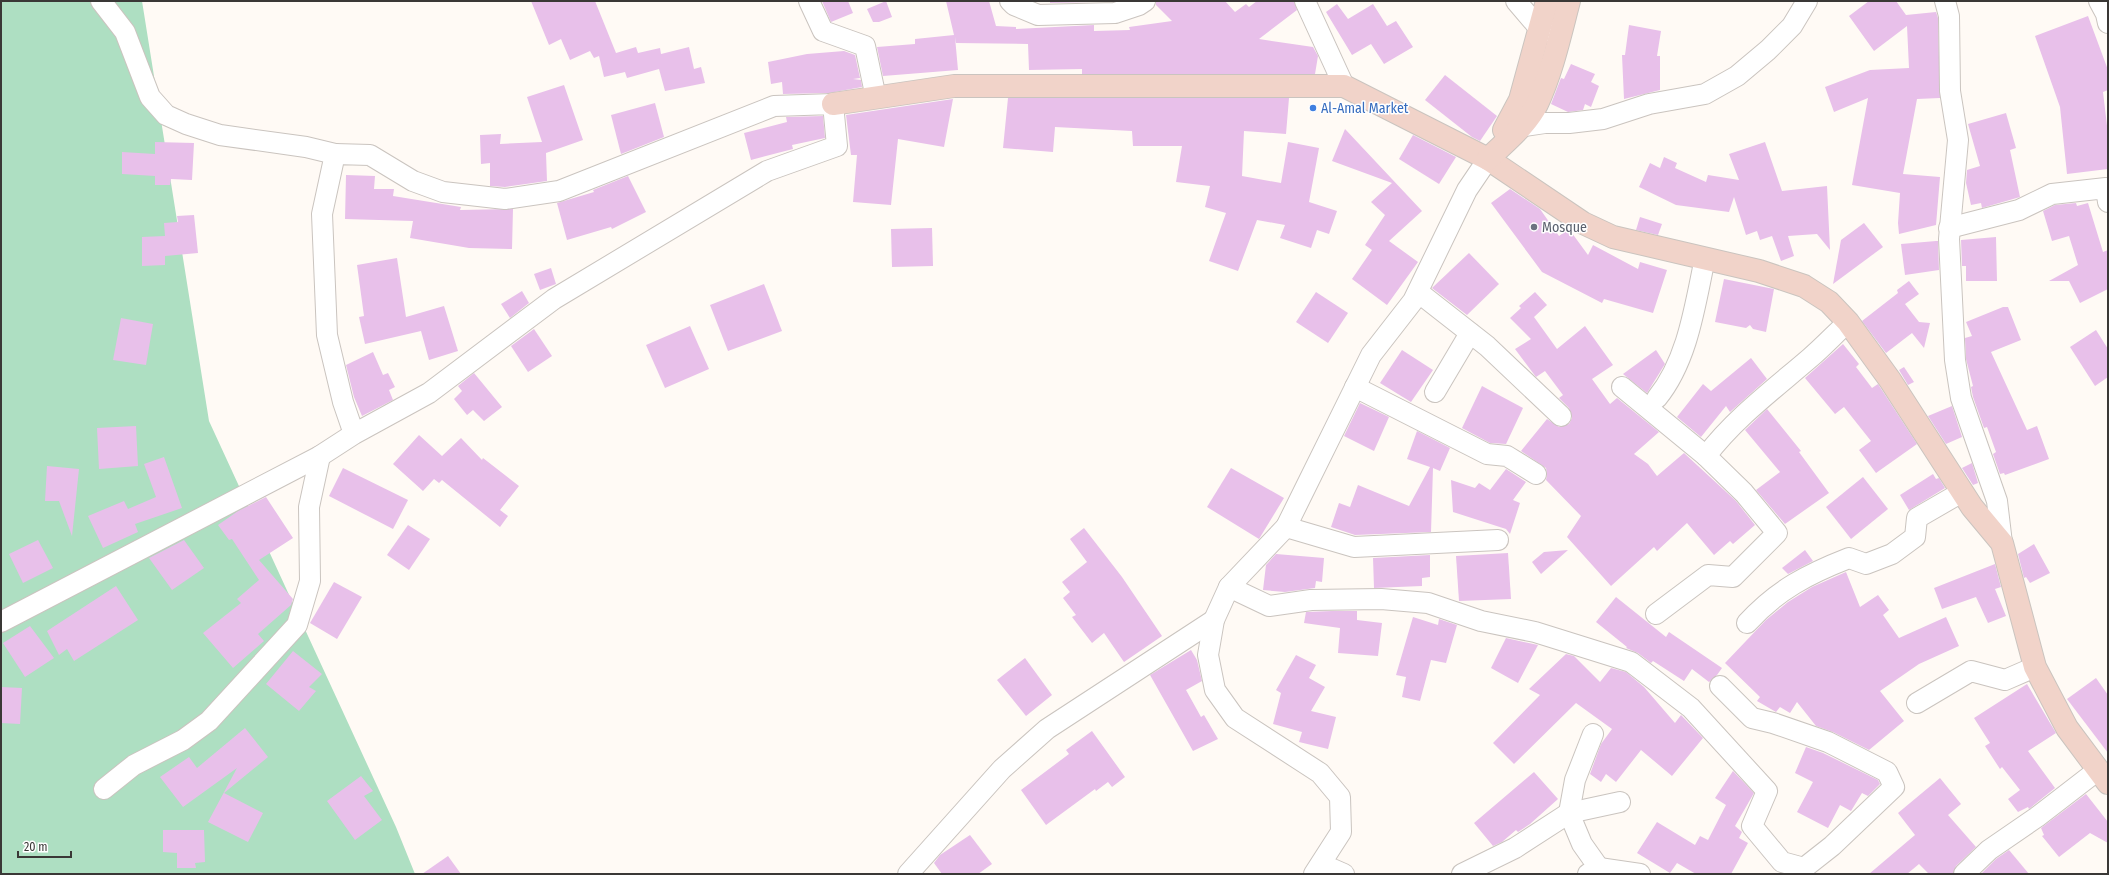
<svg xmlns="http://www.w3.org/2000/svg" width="2109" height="875" font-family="'Fira Sans Condensed',sans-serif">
  <rect width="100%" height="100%" fill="#fffaf5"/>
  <path fill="#aedfc2" d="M1,1H142L209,421L396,827L415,874H1Z"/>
  <g fill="#e8c0ea">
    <path d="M531,1H595L616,53L636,47L638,53L660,48L661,54L689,47L694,69L701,67L705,83L665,91L659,69L627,78L625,72L604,77L599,56L594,58L590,51L570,60L561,39L549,45Z"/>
    <path d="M822,1H848L853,13L831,22Z"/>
    <path d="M886,1L892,17L879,22H873L867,9Z"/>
    <path d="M946,1H989L996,26L1016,27V29L1094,25V31L1130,30L1129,27L1172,21L1156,5V1H1225L1235,12L1246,4L1249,7L1257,1H1294L1297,10L1259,39L1313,47L1318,56L1315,74H1082V69L1029,70L1028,44L956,43L955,37L958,70L883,76L877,47L915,44V39L954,35Z"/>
    <path d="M1050,1H1091V2L1050,3Z"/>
    <path d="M1869,1H1896L1906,15L1936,12L1938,18L1940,98L1917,99L1903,174L1940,177L1936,225L1899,234L1898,223L1900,193L1852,185L1868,98L1834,112L1825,87L1870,70L1909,68L1907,26L1874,51L1849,16Z"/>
    <path d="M1337,4L1348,19L1373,4L1387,26L1396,21L1413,47L1384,64L1371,44L1352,55L1326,12Z"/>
    <path d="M2088,16L2108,70V90L2103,92L2108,134V169L2067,174L2060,107L2035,36Z"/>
    <path d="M1629,25L1661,31L1657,56H1660V90L1624,99L1622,55H1625Z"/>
    <path d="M844,51L855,55L860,78L853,79L861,80L862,87L829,93L783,94L782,82L771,84L768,62L807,54Z"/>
    <path d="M1571,64L1595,74L1591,82L1599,86L1591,107L1585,104L1583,110L1568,112L1551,104L1561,78L1564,79Z"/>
    <path d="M1445,75L1497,116L1480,141L1472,137L1425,100Z"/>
    <path d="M564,85L583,140L546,153L547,181L505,187L490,186V163L481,164L480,135L501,134L500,144L542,142L527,97Z"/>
    <path d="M1008,98H1289L1286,134L1244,131L1242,176L1281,183L1288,142L1319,148L1309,202L1337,211L1329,234L1317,230L1311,248L1280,238L1285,225L1257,220L1238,271L1209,261L1226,213L1205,207L1210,186L1176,182L1182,146H1133L1132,131L1055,127L1053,152L1003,148Z"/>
    <path d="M953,99L944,147L898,139L891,205L853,202L857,155H851L846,115Z"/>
    <path d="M655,103L664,137L621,154L611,115Z"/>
    <path d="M2006,113L2016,148L2010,150L2020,197L1982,208L1981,203L1971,205L1966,183L1967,170L1980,166L1968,124Z"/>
    <path d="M823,116L825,138L792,145L793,149L751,160L744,133L787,122L786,117Z"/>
    <path d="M1345,129L1422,211L1389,241L1418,262L1387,305L1352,279L1372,250L1365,245L1385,215L1371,202L1392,183L1332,161Z"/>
    <path d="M1413,135L1456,157L1439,184L1399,159Z"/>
    <path d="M155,142L194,143L192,180L171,179L170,185H155V176L122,174V152L155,154Z"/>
    <path d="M1765,142L1782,191L1827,186L1830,250L1817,234L1788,236L1794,256L1781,261L1772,236L1760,240L1757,231L1746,235L1734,197L1729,212L1676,205L1639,187L1650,163L1660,168L1664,157L1677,163L1675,168L1706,182L1708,175L1739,180L1729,154Z"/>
    <path d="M346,175L375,176L374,189H394L393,196L461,207L460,210L513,209L512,249L469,248L410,238L413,221L345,219Z"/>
    <path d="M628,176L646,212L612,229L611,227L567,240L557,203L594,192L593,190Z"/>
    <path d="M1510,189L1540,209L1559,236L1569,229L1588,255L1593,245L1638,269L1640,262L1667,270L1653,313L1604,299L1602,303L1542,272L1491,203Z"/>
    <path d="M2076,203L2077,206L2088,203L2103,252L2108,250V289L2080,303L2069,281H2049L2078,265L2069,236L2052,241L2043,211L2055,205Z"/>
    <path d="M194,215L198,253L165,256V265L142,266V237L165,236L164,223L178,222L177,216Z"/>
    <path d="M1640,217L1662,224L1658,235L1636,230Z"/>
    <path d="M1864,223L1883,247L1833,284L1841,240Z"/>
    <path d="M932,228L933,266L892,267L891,229Z"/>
    <path d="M1996,237L1997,281H1966V266H1962L1961,240Z"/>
    <path d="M1936,241H1938L1939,270L1905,275L1901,244Z"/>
    <path d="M1469,253L1499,284L1467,315L1432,288Z"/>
    <path d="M397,258L406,317L444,306L458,351L429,360L421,331L365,344L359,317L364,316L357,265Z"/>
    <path d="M551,268L556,284L540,290L534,274Z"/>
    <path d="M1724,279L1774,289L1766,332L1753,329L1750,325L1746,328L1715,322Z"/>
    <path d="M1909,281L1919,294L1905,304L1919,322L1930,323L1924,348L1912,333L1886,353L1862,321L1898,293L1897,290Z"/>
    <path d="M764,284L782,331L728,351L710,305Z"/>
    <path d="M522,291L529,303L510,318L501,304Z"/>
    <path d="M1316,292L1348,313L1328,343L1296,322Z"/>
    <path d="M1535,292L1547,305L1534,317L1557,349L1585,326L1613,365L1592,379L1610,404L1617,398L1659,432L1634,454L1648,464L1657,476L1684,453L1736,501L1755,525L1733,544L1730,541L1714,555L1687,523L1657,551L1654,547L1611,586L1567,537L1581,516L1546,480L1547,474L1546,468L1521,451L1547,419L1559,427L1569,424L1572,418L1569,408L1559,398L1563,395L1545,371L1536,377L1515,349L1531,339L1510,318L1521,308L1519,306Z"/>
    <path d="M2003,307H2008L2021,340L1991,352L2027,430L2037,426L2049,459L2005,475L2004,473L2000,474L1993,454L1996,452L1987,427L1984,428L1973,397L1971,387L1973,386L1966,359L1965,338L1972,336L1966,322Z"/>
    <path d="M121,318L153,324L146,365L113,360Z"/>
    <path d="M690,326L709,369L665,388L646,345Z"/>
    <path d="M534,329L552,356L528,372L511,346Z"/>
    <path d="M2096,330L2108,349V377L2095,386L2070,347Z"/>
    <path d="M1843,344L1859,364L1856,367L1872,388L1878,384L1917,444L1876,473L1859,450L1871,441L1844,407L1835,414L1805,378Z"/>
    <path d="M1402,350L1433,370L1411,402L1380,383Z"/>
    <path d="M1656,350L1665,364L1647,393L1623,374Z"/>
    <path d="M373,352L383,375L388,373L395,387L389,390L393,400L362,416L354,397L346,365Z"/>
    <path d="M1751,358L1767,379L1730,412L1726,406L1701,437L1677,417L1703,384L1711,391Z"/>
    <path d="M1904,367L1914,382L1908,385L1899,370Z"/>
    <path d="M474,373L502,407L484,421L473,410L467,415L454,399L462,391L458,386Z"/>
    <path d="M1482,386L1523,408L1506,444L1490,443L1462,428Z"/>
    <path d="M1360,403L1389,417L1374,451L1344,436Z"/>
    <path d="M1952,406L1962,437L1946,444L1928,416Z"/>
    <path d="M1767,409L1801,451L1799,452L1829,493L1785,524L1756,490L1780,472L1745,430Z"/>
    <path d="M136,426L138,466L99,469L97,428Z"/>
    <path d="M1417,431L1450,448L1440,471L1433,468L1431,532L1355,535L1331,527L1339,503L1350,507L1358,485L1409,506L1430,467L1407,459Z"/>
    <path d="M419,435L442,456L461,438L482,460L483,458L519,486L500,510L508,516L500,527L442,480L439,483L434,479L423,491L393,464Z"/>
    <path d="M164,457L182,508L135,524L138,532L103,548L88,516L124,501L128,509L156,497L144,464Z"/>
    <path d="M1972,463L1978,483L1973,485L1962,468Z"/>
    <path d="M47,466L79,469L72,536L59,501H45Z"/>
    <path d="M343,468L408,500L393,529L329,496Z"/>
    <path d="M1231,468L1284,498L1259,539L1207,507Z"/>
    <path d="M1506,469L1526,482L1513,500L1520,503L1510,534L1506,529L1453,512L1451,480L1475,488L1479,483L1490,490Z"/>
    <path d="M1933,474L1936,479L1939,478L1945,488L1909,510L1900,495Z"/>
    <path d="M1863,477L1888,509L1851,539L1826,507Z"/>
    <path d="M266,497L293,538L259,560L293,599L291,605L258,634L264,641L233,668L203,633L241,603L237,599L259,580L232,539L229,540L218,525L238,511Z"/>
    <path d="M408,525L430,539L409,570L387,555Z"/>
    <path d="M1084,528L1122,577L1162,636L1124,662L1104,633L1092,643L1072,617L1076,615L1063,598L1070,592L1062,582L1087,562L1070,539Z"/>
    <path d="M38,540L53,568L23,583L9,554Z"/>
    <path d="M184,540L204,568L172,590L149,558Z"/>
    <path d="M2034,544L2050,573L2030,583L2026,577L2024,578L2018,554Z"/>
    <path d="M1568,550L1541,574L1532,562L1544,552Z"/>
    <path d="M1805,550L1813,561L1788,574L1782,568Z"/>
    <path d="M1508,553L1511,599L1459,601L1456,556Z"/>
    <path d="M1276,554L1324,558L1322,582L1316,581L1315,588L1285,592L1263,590L1266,565Z"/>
    <path d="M1430,555V577L1422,578V586L1374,588L1373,558Z"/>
    <path d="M1995,564L2001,587L1995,589L2006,616L1988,623L1976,597L1942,609L1934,588Z"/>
    <path d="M1846,572L1860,607L1878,595L1889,610L1883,615L1899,638L1946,617L1959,646L1919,664L1880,691L1904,721L1869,750L1833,732L1816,726L1797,702L1790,713L1780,707L1776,712L1757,701L1760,697L1725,663L1766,620L1788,602L1812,587Z"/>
    <path d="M334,582L362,597L337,639L310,623Z"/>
    <path d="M116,586L138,620L74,661L67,649L59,655L47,631Z"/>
    <path d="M1616,597L1666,637L1669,632L1722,668L1717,675L1709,682L1692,669L1684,681L1653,661L1651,663L1638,653L1626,648L1627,647L1596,622Z"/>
    <path d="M1332,611H1357V620L1382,623L1378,656L1338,653L1340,628L1304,623L1306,612Z"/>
    <path d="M1413,617L1438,625L1439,619L1457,625L1446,663L1431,660L1420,701L1402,697L1406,677L1396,675Z"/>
    <path d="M30,626L54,658L25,677L3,643Z"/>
    <path d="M1506,638L1538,645L1518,683L1491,668Z"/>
    <path d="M1191,650L1197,660L1202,681L1186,690L1201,717L1204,715L1218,739L1193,751L1150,675Z"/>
    <path d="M293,651L322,674L309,687L316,691L299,711L266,684Z"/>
    <path d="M1566,654L1574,656L1600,682L1611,668L1626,672L1644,687L1675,723L1681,715L1703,738L1672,776L1641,750L1616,782L1606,774L1601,782L1590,774L1601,744L1612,729L1576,703L1514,764L1493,743L1540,695L1529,689Z"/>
    <path d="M1296,655L1316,665L1309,678L1325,687L1311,711L1336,717L1328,749L1299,742L1302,732L1273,724L1281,693L1276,690Z"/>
    <path d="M1025,658L1052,695L1026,716L997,680Z"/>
    <path d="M2096,678L2108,695V753L2067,699Z"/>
    <path d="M2027,684L2056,733L2028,751L2055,788L2029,809L2028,807L2018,812L2008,799L2020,790L2002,767L2000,769L1985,746L1990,743L1974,718Z"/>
    <path d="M1,687L22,688L20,724L1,723Z"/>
    <path d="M245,728L268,757L224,793L263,813L248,842L208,822L237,768L183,807L160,777L189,757L197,768Z"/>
    <path d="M1092,731L1125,777L1112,787L1108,782L1096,791L1095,789L1046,825L1021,790L1069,754L1066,750Z"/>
    <path d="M1806,747L1823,753L1878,780L1880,784L1868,796L1862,793L1851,811L1840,805L1828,828L1797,812L1813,782L1795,773Z"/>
    <path d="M1733,771L1754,793L1735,826L1742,832L1739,838L1748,843L1731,874H1696L1677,863L1670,873L1637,853L1657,822L1695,845L1700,836L1708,840L1726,805L1715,798Z"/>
    <path d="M1534,772L1558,799L1530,824L1518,832L1516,830L1502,842L1493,846L1474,823Z"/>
    <path d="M361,776L373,791L364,796L382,820L355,840L327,801Z"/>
    <path d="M1940,778L1961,804L1948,815L1976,847L1956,866L1953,874H1929L1919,864L1907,874H1869L1915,835L1898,813Z"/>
    <path d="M2086,794L2108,822V843L2090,833L2059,857L2042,836L2044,835L2041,828Z"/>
    <path d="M163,830H204L205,862L195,863L196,868H177V853L163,852Z"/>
    <path d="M970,835L992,864L978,874H942L934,863L940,855Z"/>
    <path d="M2009,850L2029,874H1981L1996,859Z"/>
    <path d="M448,856L461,874H422Z"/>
  </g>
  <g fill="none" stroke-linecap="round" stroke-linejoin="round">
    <defs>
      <g id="street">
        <path d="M101,1L125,32L150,97L166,115L186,124L220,135L306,147L335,154"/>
        <path d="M809,1L823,31L865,46L876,98"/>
        <path d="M1010,1L1014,5L1038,15L1115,13L1139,5L1145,1"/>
        <path d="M1305,1L1344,86"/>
        <path d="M1516,1L1539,28L1552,32"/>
        <path d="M1945,1L1949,16L1950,91L1958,140L1949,239L1955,360L1961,398L1997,501L2002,543"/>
        <path d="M2099,1L2106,14L2108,23"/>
        <path d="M1519,127L1545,123H1569L1603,119L1649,104L1705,94L1737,76L1768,50L1792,26L1807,1"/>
        <path d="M1949,228L2019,210L2052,194L2106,188L2108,202"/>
        <path d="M1418,292L1487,346L1561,416"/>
        <path d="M1355,387L1487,454L1507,456L1536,474"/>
        <path d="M1622,387L1706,456"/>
        <path d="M1435,392L1470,333"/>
        <path d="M1657,398C1688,360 1695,305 1705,258"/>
        <path d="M1286,527L1354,547L1498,540"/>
        <path d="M1229,587L1269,606L1311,600L1381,599L1428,603L1481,621L1535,632L1631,662L1691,708L1767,791L1752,826L1782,862L1804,868"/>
        <path d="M1656,614L1708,575L1733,577L1777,533L1744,493L1706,456C1735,418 1774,389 1810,358C1823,347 1835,334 1848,322"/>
        <path d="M1,622L320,456L354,434L343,402L327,335L322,214L335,154L370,155L413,181L443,192L505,199L559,191L774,106L833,104L837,146L767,171L554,299L429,393L354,434"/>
        <path d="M1747,623C1777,590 1808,574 1849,558L1866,564L1892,554L1915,537L1917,518L1962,492"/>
        <path d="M1720,686L1752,718L1773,723L1828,742L1887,772L1894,787L1832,846L1804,868"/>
        <path d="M1917,703L1971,671L2005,680L2035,667"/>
        <path d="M1593,734L1575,780L1569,813L1582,844L1599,868"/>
        <path d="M104,789L134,765L183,740L209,721L297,625L310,581L309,507L320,456"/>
        <path d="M1321,864L1344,874"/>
        <path d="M908,874L1002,769L1047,729L1214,620"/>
        <path d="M1314,874L1341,832L1340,797L1320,773L1235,718L1215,690L1208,655L1214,620L1229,587L1286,527L1371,355L1413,301L1467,190L1488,159"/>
        <path d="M1462,874L1515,848L1569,813L1620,802"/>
        <path d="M1588,874L1599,868L1640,874"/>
        <path d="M1964,874L1989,850L2037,817L2098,770"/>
      </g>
      <g id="secondary">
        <path d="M833,104L954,86H1344L1488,159L1583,223L1613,237L1759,271L1804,286L1829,302L1848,322L1890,380L1972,507L2002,543L2035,667L2067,728L2108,783"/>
        <path d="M1504,130L1520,100L1547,1"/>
        <path d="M1488,159C1505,142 1527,125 1537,104C1552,72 1560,35 1569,1"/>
      </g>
    </defs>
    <use href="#street" stroke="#cac4bf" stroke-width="22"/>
    <use href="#secondary" stroke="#cac4bf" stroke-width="24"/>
    <use href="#street" stroke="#fff" stroke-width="20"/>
    <use href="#secondary" stroke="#f1d3c9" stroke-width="22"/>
  </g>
  <circle fill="#3f7fe0" stroke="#fff" stroke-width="1.5" cx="1313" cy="108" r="4"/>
  <circle fill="#6b7280" stroke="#fff" stroke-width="1.5" cx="1534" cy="227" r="4"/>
  <g text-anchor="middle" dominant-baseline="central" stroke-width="3" stroke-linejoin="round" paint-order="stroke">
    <g font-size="14" fill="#366cbe" stroke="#fff" text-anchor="start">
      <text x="1321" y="108">Al-Amal Market</text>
    </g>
    <g font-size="14" fill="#5b616d" stroke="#fff" text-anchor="start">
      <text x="1542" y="227">Mosque</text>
    </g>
  </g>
  <rect width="2109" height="875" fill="none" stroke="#3a3836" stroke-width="4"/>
  <path d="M18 851v6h53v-6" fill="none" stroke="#3a3836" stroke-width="2"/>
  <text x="24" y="851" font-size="12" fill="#3a3836" stroke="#ffffff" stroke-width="3" paint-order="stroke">20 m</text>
</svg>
